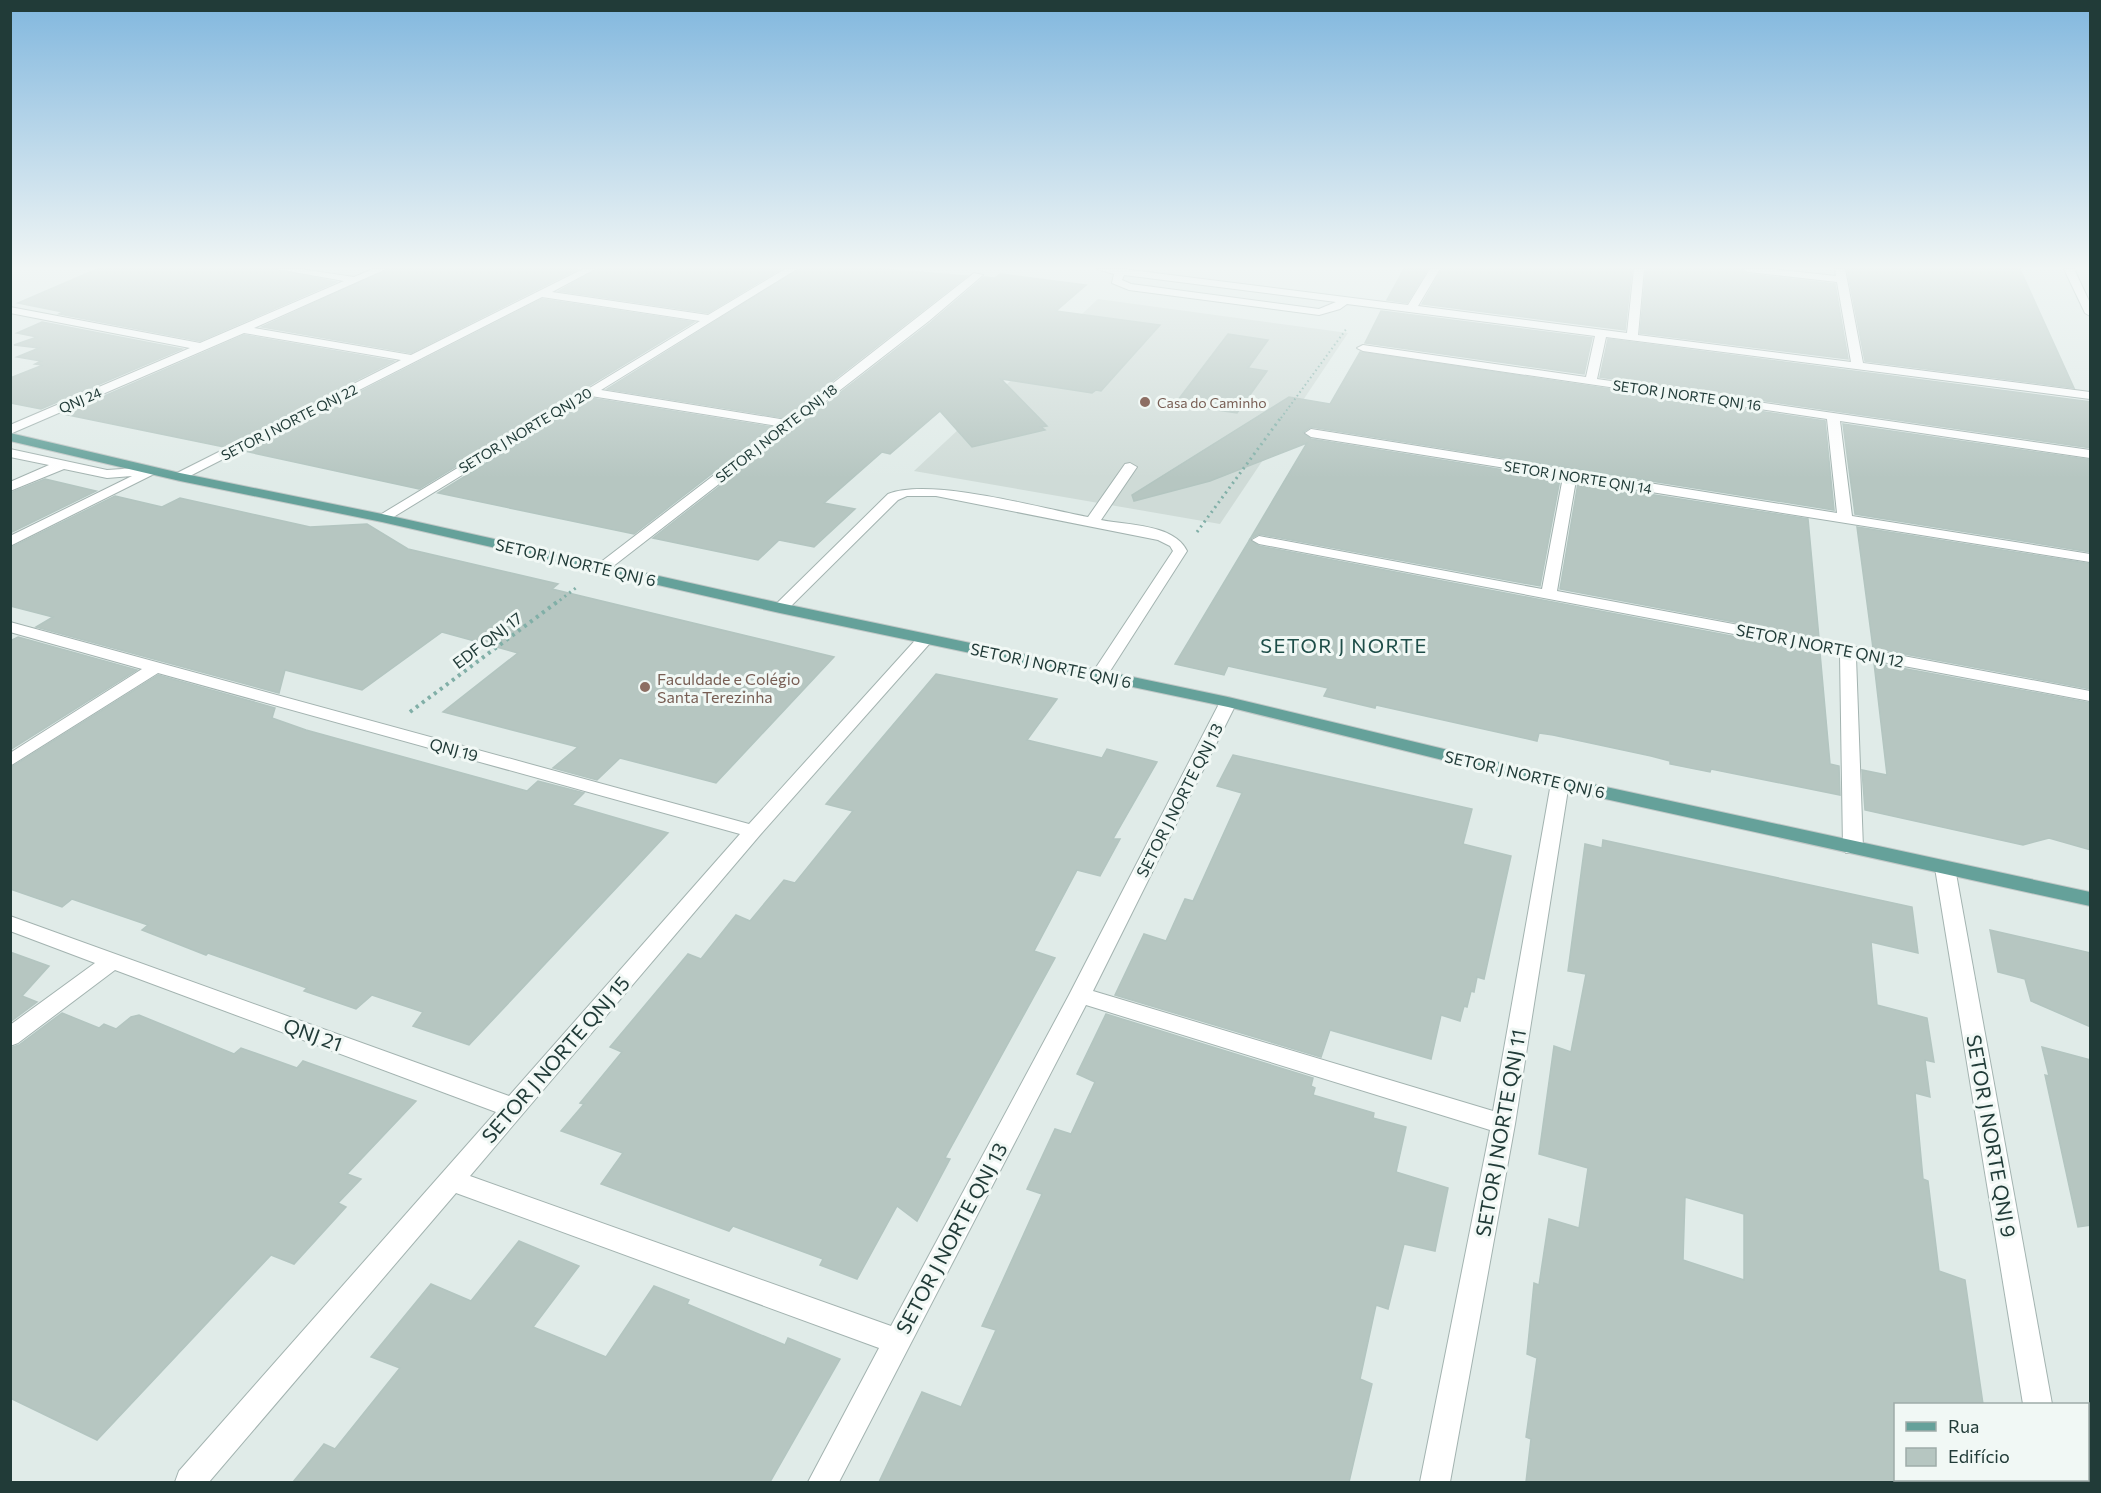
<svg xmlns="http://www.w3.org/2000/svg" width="2101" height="1493" font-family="Commissioner,sans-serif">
  <rect width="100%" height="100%" fill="#e0ebe8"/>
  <path fill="#cfdbd7" d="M1098,299L1348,333L1220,524L914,471Z"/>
  <g fill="#b6c6c1" stroke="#b3c5c0" stroke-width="1.5" fill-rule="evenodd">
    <path d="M97,269H275L336,282L200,341L59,314L63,312L18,303Z"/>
    <path d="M388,269H578L411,353L262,327Z"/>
    <path d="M597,269H781L708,313L559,291Z"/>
    <path d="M799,269H885L967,276L785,418L607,389Z"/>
    <path d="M1404,269H1428L1407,303L1387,300Z"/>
    <path d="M1442,269H1632L1625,330L1422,304Z"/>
    <path d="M1646,269H1741L1748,274L1835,284L1848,359L1640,333Z"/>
    <path d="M1847,269H2020L2074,388L1865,361Z"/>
    <path d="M1000,274L1086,285L1056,311L1160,325L1101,391L1096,390L1092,393L1001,379L1047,426L1041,427L1045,430L972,447L940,411L890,454L882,452L824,503L855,509L814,547L779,540L758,560L653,538L930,323L984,277L995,278Z"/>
    <path d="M542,299L694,322L419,489L244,451Z"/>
    <path d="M1381,311L1592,338L1584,374L1365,343Z"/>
    <path d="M42,322L182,349L41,409L10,403V378L43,365L35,364L41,361L17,357L39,348L14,345L37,337L17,333Z"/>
    <path d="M1228,334L1268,340L1248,368L1267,371L1237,413L1175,404Z"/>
    <path d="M244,335L394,361L224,447L63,414Z"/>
    <path d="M1608,339L2091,402V448L1600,377Z"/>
    <path d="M1360,352L1825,421L1834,510L1311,427L1303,432L1311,439L1560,479L1540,586L1259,534L1250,539L1307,443L1210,481L1134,501L1132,495L1289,397L1330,404Z"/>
    <path d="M591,398L772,427L634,534L438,493Z"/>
    <path d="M1843,424L2091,460V552L1855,514Z"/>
    <path d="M45,479L96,491L10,533V493Z"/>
    <path d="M1578,483L1808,519L1819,638L1560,589Z"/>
    <path d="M115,496L162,507L180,498L310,527L367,524L408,549L558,584L552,589L834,657L716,783L620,758L597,780L553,768L578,747L443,712L518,653L442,632L362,690L285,670L279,693L36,627L53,617L10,606V548Z"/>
    <path d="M1857,527L2091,564V689L1873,648Z"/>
    <path d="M1250,539L1259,546L1820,653L1830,764L1839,766L1840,795L1711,769L1710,772L1670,764V761L1651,756L1553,735L1539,733L1537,741L1376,705L1375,708L1324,696L1328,688L1228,666L1224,675L1175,664Z"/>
    <path d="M18,637L137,670L10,750V641Z"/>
    <path d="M1874,663L2091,703V850L2049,838L2023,845L1865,810L1862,770L1887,775Z"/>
    <path d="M936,674L1057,699L1027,740L1102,758L1107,749L1157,762L1113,839H1120L1100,876L1077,870L1034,951L1055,958L945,1158L950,1159L917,1221L897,1206L857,1279L820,1265L823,1259L733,1226L729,1231L601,1184L623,1153L561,1131L584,1104L580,1103L622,1052L610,1047L688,954L701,959L736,915L750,921L784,880L795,883L853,811L826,804Z"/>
    <path d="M158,675L275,708L272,718L306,730L480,778L527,791L538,781L584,793L572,805L668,833L469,1045L413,1026L423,1012L372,995L356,1009L304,991L307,988L208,953L206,955L142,930L148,925L72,899L62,907L10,889V768Z"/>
    <path d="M1233,755L1472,809L1463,844L1511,856L1484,979L1477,977L1474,992L1471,991L1467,1007L1464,1006L1460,1021L1441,1015L1431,1059L1330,1030L1321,1057L1115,995L1144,934L1166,941L1185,899L1193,901L1242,793L1217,786Z"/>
    <path d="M1603,840L1912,907L1918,953L1871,942L1877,1005L1927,1018L1934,1062L1925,1060L1930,1097L1915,1093L1923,1179L1928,1181L1939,1271L1965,1280L1983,1404H1896V1482H1526L1531,1439L1526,1437L1537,1358L1527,1354L1534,1283L1539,1285L1549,1219L1579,1228L1588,1168L1539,1154L1554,1046L1571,1052L1586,974L1568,971L1585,844L1602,848ZM1685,1197L1744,1214V1280L1683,1260Z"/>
    <path d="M1990,930L2091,953V1027L2031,1001L2025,979L1998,972Z"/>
    <path d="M10,952L49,966L22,996L37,1002L10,1022Z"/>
    <path d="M62,1013L99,1028L104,1024L116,1029L131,1017L139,1015L234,1054L241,1048L297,1068L303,1061L416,1101L347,1174L361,1179L338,1203L346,1207L294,1264L271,1255L97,1440L10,1398V1048L19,1045Z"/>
    <path d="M1106,1014L1313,1078L1311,1086L1315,1088L1313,1095L1374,1113L1373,1118L1406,1127L1396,1172L1448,1188L1435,1251L1404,1244L1388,1309L1376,1305L1360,1379L1372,1384L1349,1482H879L922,1392L961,1407L996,1330L982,1326L1042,1194L1027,1189L1055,1129L1071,1134L1095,1082L1077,1074Z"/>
    <path d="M2042,1047L2091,1060V1225L2078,1227L2045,1075L2049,1076Z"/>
    <path d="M519,1241L579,1266L533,1327L606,1357L654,1286L689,1300L687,1304L785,1345L788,1338L840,1359L770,1482H293L324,1444L335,1449L400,1368L371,1357L431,1284L471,1301Z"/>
  </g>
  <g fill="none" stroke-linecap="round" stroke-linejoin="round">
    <defs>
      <g id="minor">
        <path d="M277,269H300L354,277L373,269H386L254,328L411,355L583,269H595L552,292L708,315L785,269H797L601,390L786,420L974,273L983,275L929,321L607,571L602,572L595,568L597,565L778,426L591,396L387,521H377L375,518L700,321L542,297L180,481L173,477L175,474L401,360L244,333L10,434V425L190,348L10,313V307L200,343L344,281Z"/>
        <path d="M1097,269H1123L1408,305L1430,269H1440L1418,306L1627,333L1634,269H1644L1638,335L1851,362L1837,282L1748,272L1743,269H1771L1836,276L1835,269H1845L1863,363L2090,392V399L1606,337L1597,379L2090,450V458L1840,421L1852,516L2090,554V562L1576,480L1557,591L2090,691V701L1856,657L1863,848L1860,853H1846L1843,848L1840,654L1259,544L1252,540L1259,536L1542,589L1563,477L1311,437L1305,433L1311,429L1837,513L1827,419L1363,351L1357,348L1363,345L1586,377L1595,336L1347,304L1340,309L1319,315L1129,290L1112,283L1114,274ZM1124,275L1336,302L1319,309L1131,284L1122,280Z"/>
        <path d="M2064,269H2074L2090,303V316L2085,313Z"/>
        <path d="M10,449L107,470L153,467L160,471L10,546V536L132,476L107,478L64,469L10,491V482L49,465L10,457Z"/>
        <path d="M1130,463L1137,467L1101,520C1127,525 1174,524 1187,551L1105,679H1093L1091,675L1173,551L1170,546L1158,540L936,496H907L898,500L786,611H774L772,608L888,494C930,477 1040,508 1088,517L1125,464Z"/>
        <path d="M10,622L749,824L919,636H931L933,639L931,642L760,835L470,1176L891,1326L1069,995L1222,698L1228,697L1237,702L1093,991L1493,1111L1551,783L1560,777L1567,779L1569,783L1515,1124L1450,1482H1420L1490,1130L1086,1005L839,1482H808L879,1348L456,1193L209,1482H175L179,1471L496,1112L115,970L18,1043L10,1046V1025L95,963L10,931V916L509,1096L740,834L158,673L10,766V753L142,669L10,632Z"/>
        <path d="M1945,861L1952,863L1955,868L2052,1404H2023L1935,868L1938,863Z"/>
        <rect x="2036" y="1480" width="30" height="2"/>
      </g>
      <path id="major" d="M10,433L180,473L382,514L780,603L1228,697L1560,777L2090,892V906L1560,789L1228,707L780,613L382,522L180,481L10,441Z"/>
    </defs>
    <use href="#minor" stroke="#a3b3b0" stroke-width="2"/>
    <use href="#major" stroke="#c1c8c7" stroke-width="2"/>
    <path stroke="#81afa7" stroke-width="2" stroke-dasharray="1.5 3" stroke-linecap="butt" d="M1281,418L1347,328"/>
    <g stroke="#81afa7" stroke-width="3" stroke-dasharray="2 4" stroke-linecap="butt">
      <path d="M1197,532L1282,416"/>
      <path d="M555,604L577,587"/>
    </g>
    <path stroke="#81afa7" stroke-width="4" stroke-dasharray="3 4.5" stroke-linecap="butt" d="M410,712L557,602"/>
    <use href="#minor" fill="#fff" fill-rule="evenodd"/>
    <use href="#major" fill="#65a19a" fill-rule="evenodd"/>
  </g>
  <linearGradient id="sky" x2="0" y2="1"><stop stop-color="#81b7de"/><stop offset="0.56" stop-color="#f1f6f5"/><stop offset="1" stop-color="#f1f6f5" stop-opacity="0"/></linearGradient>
  <rect width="2101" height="478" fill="url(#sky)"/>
  <g fill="#8d6e63" stroke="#f1f8f5" stroke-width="2">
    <circle cx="1145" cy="402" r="6"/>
    <circle cx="645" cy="687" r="6"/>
  </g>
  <g text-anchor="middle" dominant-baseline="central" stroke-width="6" stroke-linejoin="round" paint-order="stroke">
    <g font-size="14" fill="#213b38" stroke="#f1f8f5">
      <text transform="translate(1687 395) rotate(8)">SETOR J NORTE QNJ 16</text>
      <text transform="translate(80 400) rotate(-23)">QNJ 24</text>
      <text transform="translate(289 422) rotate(-27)">SETOR J NORTE QNJ 22</text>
      <text transform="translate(525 430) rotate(-31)">SETOR J NORTE QNJ 20</text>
      <text transform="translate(776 433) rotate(-38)">SETOR J NORTE QNJ 18</text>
      <text transform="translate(1578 477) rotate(9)">SETOR J NORTE QNJ 14</text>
    </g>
    <g font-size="14" fill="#785e54" stroke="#f1f8f5" text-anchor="start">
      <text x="1157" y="402">Casa do Caminho</text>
    </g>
    <g font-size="16" fill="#213b38" stroke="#f1f8f5">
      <text transform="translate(576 562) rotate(13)">SETOR J NORTE QNJ 6</text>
      <text transform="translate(487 640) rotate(-37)">EDF QNJ 17</text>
      <text transform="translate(1820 645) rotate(11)">SETOR J NORTE QNJ 12</text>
      <text transform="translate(1051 665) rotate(12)">SETOR J NORTE QNJ 6</text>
      <text transform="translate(454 749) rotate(15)">QNJ 19</text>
      <text transform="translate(1525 774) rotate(13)">SETOR J NORTE QNJ 6</text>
      <text transform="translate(1179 800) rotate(-63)">SETOR J NORTE QNJ 13</text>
    </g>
    <g font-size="16" fill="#785e54" stroke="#f1f8f5" text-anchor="start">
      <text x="657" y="678">Faculdade e Colégio<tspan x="657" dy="18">Santa Terezinha</tspan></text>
    </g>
    <g font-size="20" letter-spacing="1.5" fill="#1d4d48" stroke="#f1f8f5">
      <text x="1344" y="645">SETOR J NORTE</text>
    </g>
    <g font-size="20" fill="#213b38" stroke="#f1f8f5">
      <text transform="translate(313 1034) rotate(20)">QNJ 21</text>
      <text transform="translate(555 1059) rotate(-49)">SETOR J NORTE QNJ 15</text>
      <text transform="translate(1500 1133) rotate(-80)">SETOR J NORTE QNJ 11</text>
      <text transform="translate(1992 1136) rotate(80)">SETOR J NORTE QNJ 9</text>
      <text transform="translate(951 1238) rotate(-62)">SETOR J NORTE QNJ 13</text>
    </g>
  </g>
  <rect width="2101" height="1493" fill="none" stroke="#213b38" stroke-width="24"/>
  <rect x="1894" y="1403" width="195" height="78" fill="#f1f8f5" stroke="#9eaca9" stroke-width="1.5"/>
  <rect x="1906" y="1422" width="30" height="9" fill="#65a19a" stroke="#9eaca9" stroke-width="1.5"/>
  <text x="1948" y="1433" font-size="18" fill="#213b38">Rua</text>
  <rect x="1906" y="1448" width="30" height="18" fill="#b6c6c1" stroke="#9eaca9" stroke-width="1.5"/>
  <text x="1948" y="1463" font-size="18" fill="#213b38">Edifício</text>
</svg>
